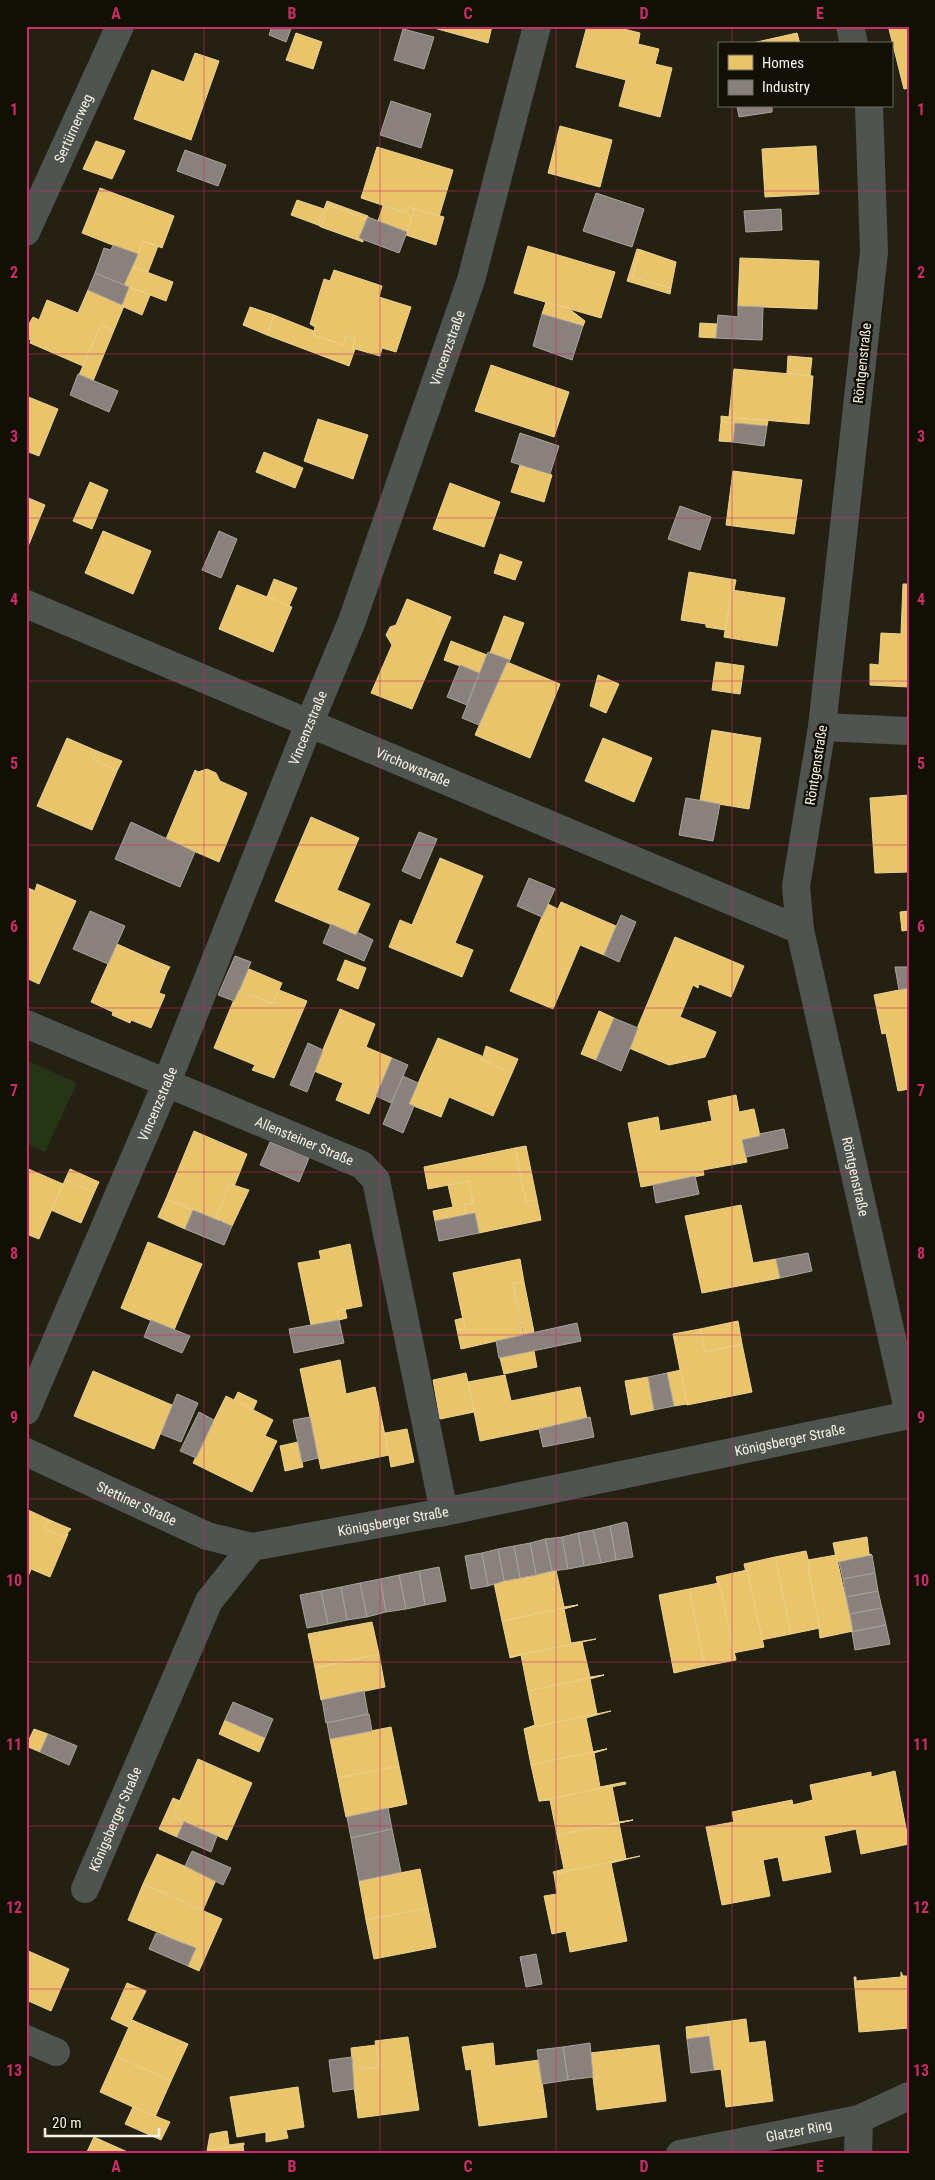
<svg xmlns="http://www.w3.org/2000/svg" width="935" height="2180" font-family="'Roboto Condensed',sans-serif">
  <rect width="100%" height="100%" fill="#242113"/>
  <path fill="#263515" d="M26,1060L77,1083L45,1152L26,1143Z"/>
  <g fill="#e9c46a" stroke="#edd28e">
    <path d="M427,26H492L488,43Z"/>
    <path d="M587,26H612L640,33L638,44L659,49L655,64L672,68L660,117L619,106L626,80L576,67Z"/>
    <path d="M903,26H909V88L904,89L889,29Z"/>
    <path d="M296,33L322,42L313,69L286,60Z"/>
    <path d="M797,33L800,44H748Z"/>
    <path d="M195,53L219,61L191,140L134,119L152,70L184,82Z"/>
    <path d="M560,126L612,140L600,187L548,173Z"/>
    <path d="M96,141L125,151L112,179L83,169Z"/>
    <path d="M816,146L819,194L765,197L762,149Z"/>
    <path d="M377,147L453,170L439,217L407,207L406,213L361,198Z"/>
    <path d="M100,188L174,216L162,248L143,241L138,255L82,233Z"/>
    <path d="M297,200L324,209L318,225L291,215Z"/>
    <path d="M327,201L368,216V217L366,219L329,205L321,227L318,225Z"/>
    <path d="M329,205L366,219L359,238L363,240V242L321,227Z"/>
    <path d="M383,206L406,213L407,207L415,209L407,232L378,221Z"/>
    <path d="M415,209L444,217L436,245L406,235Z"/>
    <path d="M143,241L158,246L148,272L133,267Z"/>
    <path d="M528,246L615,272L601,318L514,293Z"/>
    <path d="M637,249L641,250L632,277L671,288L670,294L627,281Z"/>
    <path d="M641,250L676,262L671,288L632,277Z"/>
    <path d="M740,258L819,261L817,309L738,306Z"/>
    <path d="M131,266L173,282L166,301L124,285Z"/>
    <path d="M334,270L382,286L379,297L411,307L396,352L382,348L380,356L352,348L355,339L346,336L343,345L313,335L315,327L310,324L324,279L330,281Z"/>
    <path d="M129,287L150,295L142,315L124,307L122,305Z"/>
    <path d="M88,290L124,306L114,330L101,325L83,366L30,343L31,340L26,338V329L33,317L39,320L47,300L78,313Z"/>
    <path d="M546,302L568,308L585,321L583,326L542,314Z"/>
    <path d="M250,307L274,315L267,335L243,325Z"/>
    <path d="M274,315L314,331L313,335L343,345L346,336L355,339L352,348L355,349L349,366L267,335Z"/>
    <path d="M700,323L717,324L716,338L699,337Z"/>
    <path d="M101,325L114,330L93,381L79,375Z"/>
    <path d="M788,356L812,358L810,376L787,373Z"/>
    <path d="M491,365L569,392L554,437L475,411Z"/>
    <path d="M734,369L813,376L809,424L729,417Z"/>
    <path d="M26,396L58,409L39,456L26,451Z"/>
    <path d="M721,416L729,417L768,421L767,426L721,422Z"/>
    <path d="M318,419L368,435L353,479L304,461Z"/>
    <path d="M721,422L735,423L733,442L719,441Z"/>
    <path d="M264,452L303,468L295,488L256,472Z"/>
    <path d="M520,465L552,475L544,502L511,492Z"/>
    <path d="M733,471L802,480L794,534L726,525Z"/>
    <path d="M90,482L108,490L92,529L73,521Z"/>
    <path d="M450,483L500,502L484,547L433,529Z"/>
    <path d="M26,497L45,505L27,549L26,548Z"/>
    <path d="M103,531L151,551L133,594L85,573Z"/>
    <path d="M500,554L522,562L515,580L494,573Z"/>
    <path d="M689,572L736,580L734,590H732L725,630L706,627V624L681,620Z"/>
    <path d="M274,579L297,588L289,606L267,597Z"/>
    <path d="M903,584H909V687L870,685V664L879,665L881,633L901,634Z"/>
    <path d="M237,585L292,607L273,652L219,629Z"/>
    <path d="M732,590L785,598L777,646L724,637Z"/>
    <path d="M407,599L434,610L440,623L447,626L412,709L371,693L392,645L386,635L390,627L396,625Z"/>
    <path d="M434,610L451,617L447,626L440,623Z"/>
    <path d="M504,616L524,623L510,660L490,653Z"/>
    <path d="M451,641L487,655L479,673L444,660Z"/>
    <path d="M507,662L560,684L530,758L475,735Z"/>
    <path d="M716,662L744,666L740,694L712,690Z"/>
    <path d="M598,675L619,684L606,713L590,706Z"/>
    <path d="M712,730L761,738L749,809L700,801Z"/>
    <path d="M67,738L97,751L93,759L117,771L92,830L37,806Z"/>
    <path d="M603,738L652,758L634,802L585,781Z"/>
    <path d="M97,751L122,761L117,771L93,759Z"/>
    <path d="M207,769L216,773L220,781L247,793L219,862L166,839L195,770L198,772Z"/>
    <path d="M909,795V872L875,873L870,798Z"/>
    <path d="M311,817L359,838L337,890L370,904L356,935L275,901Z"/>
    <path d="M440,858L483,876L455,943L473,950L462,977L389,947L400,920L412,925Z"/>
    <path d="M37,884L76,901L39,984L26,978V887L35,891Z"/>
    <path d="M550,898L548,904L558,909L561,902L616,926L604,955L580,945L553,1009L510,991Z"/>
    <path d="M909,911V930L902,931L900,912Z"/>
    <path d="M675,937L744,966L731,997L699,984L698,988L693,985L680,1017L716,1032L705,1057L669,1065L629,1048Z"/>
    <path d="M117,944L153,960L152,965L167,972L159,993L165,995L151,1028L131,1020L130,1023L112,1015L113,1012L91,1002Z"/>
    <path d="M153,960L170,967L167,972L152,965Z"/>
    <path d="M345,960L366,968L358,989L337,980Z"/>
    <path d="M249,969L282,983L273,1004L240,990Z"/>
    <path d="M909,988V1089L898,1091L886,1033L882,1034L874,995Z"/>
    <path d="M238,990L273,1004L279,990L307,1001L274,1078L252,1070L255,1065L214,1048Z"/>
    <path d="M340,1009L375,1024L366,1047L392,1058L369,1114L336,1100L343,1083L314,1071Z"/>
    <path d="M599,1011L614,1018L596,1060L581,1054Z"/>
    <path d="M438,1038L482,1056V1060L512,1073L493,1116L449,1097L441,1117L409,1104Z"/>
    <path d="M486,1046L518,1059L512,1073L482,1060Z"/>
    <path d="M736,1095L739,1112L754,1109L760,1136L742,1140L747,1162L703,1170L704,1175L641,1187L628,1123L658,1117L660,1131L712,1121L708,1101Z"/>
    <path d="M194,1131L247,1154L235,1184L234,1186L230,1184L216,1218L220,1220L219,1222L166,1199Z"/>
    <path d="M526,1146L537,1200L526,1202L515,1148Z"/>
    <path d="M515,1148L526,1202L537,1200L541,1220L479,1233L475,1213L466,1214L464,1205L473,1203L469,1181L428,1189L424,1167Z"/>
    <path d="M26,1168L63,1184L39,1239L26,1234Z"/>
    <path d="M70,1169L99,1182L94,1193L65,1180Z"/>
    <path d="M65,1180L94,1193L81,1223L51,1210Z"/>
    <path d="M469,1181L473,1203L464,1205L466,1214L435,1221L433,1211L453,1207L448,1185Z"/>
    <path d="M230,1184L249,1190L232,1226L216,1218Z"/>
    <path d="M166,1199L193,1210L185,1229L158,1217Z"/>
    <path d="M741,1205L753,1263L776,1259L780,1278L702,1293L685,1216Z"/>
    <path d="M148,1242L202,1264L174,1330L121,1308Z"/>
    <path d="M350,1244L362,1306L337,1311L339,1320L311,1325L298,1263L321,1259L319,1251Z"/>
    <path d="M520,1259L524,1282L513,1283L523,1335L461,1349L457,1330L465,1329L453,1273Z"/>
    <path d="M524,1282L534,1332L524,1334L513,1283Z"/>
    <path d="M345,1309L347,1318L339,1320L337,1311Z"/>
    <path d="M463,1318L465,1329L457,1330L455,1320Z"/>
    <path d="M738,1321L742,1344L705,1352L700,1329Z"/>
    <path d="M700,1329L705,1352L742,1344L752,1392L687,1405L673,1334Z"/>
    <path d="M534,1351L537,1367L504,1374L500,1358Z"/>
    <path d="M340,1360L346,1394L375,1387L389,1455L321,1469L300,1369Z"/>
    <path d="M681,1370L687,1404L674,1406L667,1373Z"/>
    <path d="M93,1371L172,1405L154,1449L74,1416Z"/>
    <path d="M466,1373L474,1412L440,1419L433,1380Z"/>
    <path d="M505,1375L511,1401L580,1387L587,1419L480,1441L468,1382Z"/>
    <path d="M648,1377L654,1410L631,1415L625,1381Z"/>
    <path d="M238,1392L257,1401L253,1410L234,1400Z"/>
    <path d="M226,1396L273,1420L265,1436L277,1441L252,1492L193,1463Z"/>
    <path d="M407,1429L414,1462L391,1467L385,1433Z"/>
    <path d="M298,1442L303,1467L285,1471L280,1446Z"/>
    <path d="M26,1509L52,1521L51,1523L47,1521L44,1529L64,1537L66,1533L68,1534L50,1577L31,1569L28,1577L26,1576Z"/>
    <path d="M47,1521L51,1523L52,1521L71,1529L64,1537L44,1529Z"/>
    <path d="M867,1537L869,1554L872,1555L837,1562L833,1543Z"/>
    <path d="M806,1551L810,1567L808,1568L820,1628L791,1634L775,1557Z"/>
    <path d="M836,1555L853,1631L820,1638L819,1629L820,1628L808,1568L810,1567L808,1560Z"/>
    <path d="M775,1557L791,1634L761,1640L744,1564Z"/>
    <path d="M556,1570L564,1607L578,1605L502,1621L494,1583Z"/>
    <path d="M747,1570L764,1647L733,1653L716,1577Z"/>
    <path d="M719,1583L736,1660L705,1666L689,1589Z"/>
    <path d="M689,1589L705,1666L674,1673L659,1595Z"/>
    <path d="M578,1605L564,1609L571,1643L596,1639L510,1657L502,1621Z"/>
    <path d="M372,1622L379,1654L315,1668L308,1634Z"/>
    <path d="M582,1642L590,1677L604,1675L528,1691L521,1655L510,1658V1657Z"/>
    <path d="M379,1654L385,1687L321,1700L315,1668Z"/>
    <path d="M604,1675L590,1679L597,1714L524,1729L535,1725L528,1691Z"/>
    <path d="M611,1711L586,1718L593,1752L607,1749L531,1765L524,1729Z"/>
    <path d="M225,1720L265,1738L259,1752L219,1734Z"/>
    <path d="M391,1727L399,1766L338,1778L330,1739Z"/>
    <path d="M34,1729L48,1734L40,1752L26,1746Z"/>
    <path d="M607,1749L594,1753L600,1787L625,1782L626,1784L539,1801L531,1765Z"/>
    <path d="M198,1759L252,1783L227,1840L173,1816Z"/>
    <path d="M399,1766L407,1804L346,1817L338,1778Z"/>
    <path d="M895,1771L909,1844L861,1854L856,1829L824,1836L831,1872L783,1881L778,1857L763,1860L770,1896L722,1905L706,1827L734,1822L732,1812L792,1800L793,1805L813,1800L810,1785L871,1772V1777Z"/>
    <path d="M612,1786L619,1822L633,1820L557,1835L550,1800L539,1801Z"/>
    <path d="M173,1798L180,1801L173,1816L184,1822L177,1837L159,1829Z"/>
    <path d="M633,1820L619,1823L626,1859L554,1874L553,1872L564,1869L557,1835Z"/>
    <path d="M157,1854L216,1880L203,1910L143,1884Z"/>
    <path d="M640,1856L611,1863L627,1941L570,1952L566,1931L552,1934L544,1896L557,1894L554,1874Z"/>
    <path d="M420,1869L428,1908L366,1920L359,1881Z"/>
    <path d="M143,1884L222,1919L199,1971L188,1966L196,1948L128,1920Z"/>
    <path d="M428,1908L436,1947L374,1959L366,1920Z"/>
    <path d="M26,1950L69,1969L51,2011L26,2000Z"/>
    <path d="M901,1972L903,1976H909V2028L859,2032L854,1977H856V1981L901,1977Z"/>
    <path d="M127,1983L146,1991L128,2027L111,2019Z"/>
    <path d="M746,2019L749,2043L765,2041L773,2101L726,2107L721,2069L714,2070L708,2024Z"/>
    <path d="M132,2020L188,2044L171,2081L116,2056Z"/>
    <path d="M708,2024L709,2036L687,2039L686,2027Z"/>
    <path d="M408,2037L419,2110L358,2118L352,2070L379,2067L375,2041Z"/>
    <path d="M493,2043L495,2066L539,2060L547,2117L479,2126L471,2069L466,2070L462,2047Z"/>
    <path d="M376,2045L379,2067L353,2069L351,2048Z"/>
    <path d="M659,2045L666,2101L597,2110L590,2053Z"/>
    <path d="M116,2056L171,2081L155,2117L100,2092Z"/>
    <path d="M298,2087L304,2127L286,2130L288,2138L266,2142V2132L237,2137L230,2097Z"/>
    <path d="M133,2107L170,2122L161,2140L125,2124Z"/>
    <path d="M227,2131L229,2145L244,2143V2145L207,2151L210,2134Z"/>
    <path d="M94,2137L132,2154H86Z"/>
    <path d="M243,2145L244,2154H208V2150Z"/>
  </g>
  <g fill="#8a817c" stroke="#aba39b">
    <path d="M272,26H292L286,42L269,35Z"/>
    <path d="M403,29L434,37L424,69L394,60Z"/>
    <path d="M391,101L431,114L421,148L380,135Z"/>
    <path d="M737,106H772V112L739,117Z"/>
    <path d="M185,150L226,165L218,186L177,171Z"/>
    <path d="M596,193L644,209L632,247L583,231Z"/>
    <path d="M781,209L782,230L746,232L744,211Z"/>
    <path d="M368,217L407,232L399,253L359,238Z"/>
    <path d="M113,245L138,254L124,285L95,273L104,248L111,250Z"/>
    <path d="M95,273L129,287L122,305L88,290Z"/>
    <path d="M738,306L763,307L762,340L716,338L718,315L738,317Z"/>
    <path d="M542,314L583,326L572,360L533,346Z"/>
    <path d="M78,374L118,391L109,412L70,395Z"/>
    <path d="M735,423L767,426L764,446L733,442Z"/>
    <path d="M520,433L559,446L550,474L511,462Z"/>
    <path d="M680,506L711,517L700,550L668,539Z"/>
    <path d="M219,531L237,539L221,578L202,570Z"/>
    <path d="M488,652L510,660L509,663L507,662L479,725L462,718Z"/>
    <path d="M460,665L479,673L467,705L447,697Z"/>
    <path d="M686,798L720,804L713,841L679,835Z"/>
    <path d="M131,822L195,852L180,887L115,859Z"/>
    <path d="M419,832L437,839L420,879L402,871Z"/>
    <path d="M529,878L555,889L542,917L517,906Z"/>
    <path d="M90,911L125,926L108,964L73,949Z"/>
    <path d="M621,915L636,922L619,962L604,955Z"/>
    <path d="M331,924L356,935L357,932L373,940L364,961L323,943Z"/>
    <path d="M235,956L251,962L234,1001L218,995Z"/>
    <path d="M895,967H909V988L899,990Z"/>
    <path d="M614,1018L638,1028L621,1071L596,1060Z"/>
    <path d="M308,1043L323,1050L307,1092L290,1085Z"/>
    <path d="M392,1058L408,1065L391,1103L376,1096Z"/>
    <path d="M403,1076L418,1083L409,1104L414,1106L403,1133L383,1124Z"/>
    <path d="M784,1129L788,1148L746,1157L742,1140L760,1136L759,1134Z"/>
    <path d="M270,1142L309,1158L299,1182L260,1165Z"/>
    <path d="M695,1176L699,1194L656,1203L653,1185Z"/>
    <path d="M193,1210L232,1226L224,1245L185,1229Z"/>
    <path d="M475,1213L479,1233L439,1241L435,1221Z"/>
    <path d="M808,1253L812,1271L780,1278L776,1259Z"/>
    <path d="M151,1320L190,1336L182,1353L144,1337Z"/>
    <path d="M339,1320L344,1343L294,1353L289,1329Z"/>
    <path d="M577,1323L581,1341L499,1358L496,1341Z"/>
    <path d="M667,1373L674,1406L654,1410L648,1377Z"/>
    <path d="M177,1394L198,1403L181,1442L161,1434Z"/>
    <path d="M199,1412L214,1420L196,1458L180,1451Z"/>
    <path d="M310,1417L318,1458L302,1462L293,1420Z"/>
    <path d="M590,1417L594,1437L543,1447L539,1429Z"/>
    <path d="M625,1522L627,1523L633,1557L616,1560L610,1526Z"/>
    <path d="M610,1526L616,1560L601,1563L593,1530Z"/>
    <path d="M593,1530L601,1563L584,1566L578,1533Z"/>
    <path d="M578,1533L584,1566L568,1569L562,1537Z"/>
    <path d="M562,1537L568,1569L552,1571L545,1539Z"/>
    <path d="M545,1539L552,1571L536,1575L530,1543Z"/>
    <path d="M530,1543L536,1575L520,1578L514,1546Z"/>
    <path d="M514,1546L520,1578L504,1581L498,1549Z"/>
    <path d="M498,1549L504,1581L488,1586L482,1553Z"/>
    <path d="M482,1553L488,1586L471,1589L465,1556Z"/>
    <path d="M872,1555L875,1573L843,1579L839,1562Z"/>
    <path d="M439,1567L446,1601L425,1605L419,1571Z"/>
    <path d="M419,1571L425,1605L406,1609L399,1575Z"/>
    <path d="M875,1573L878,1591L846,1597L843,1579Z"/>
    <path d="M399,1575L406,1609L386,1612L380,1579Z"/>
    <path d="M380,1579L386,1612L367,1617L360,1583Z"/>
    <path d="M360,1583L367,1617L347,1620L341,1587Z"/>
    <path d="M341,1587L347,1620L328,1624L321,1591Z"/>
    <path d="M321,1591L328,1624L307,1628L300,1595Z"/>
    <path d="M878,1591L882,1608L850,1614L846,1597Z"/>
    <path d="M882,1608L886,1625L853,1631L850,1614Z"/>
    <path d="M886,1625L890,1644L855,1650L852,1632Z"/>
    <path d="M364,1691L368,1714L326,1723L322,1700Z"/>
    <path d="M233,1702L273,1719L265,1738L225,1720Z"/>
    <path d="M369,1714L372,1731L330,1739L327,1723Z"/>
    <path d="M48,1734L77,1746L69,1765L40,1752Z"/>
    <path d="M388,1808L392,1829L351,1838L347,1817Z"/>
    <path d="M184,1822L217,1836L211,1852L177,1837Z"/>
    <path d="M392,1829L401,1872L359,1881L351,1838Z"/>
    <path d="M192,1851L231,1868L223,1885L185,1866Z"/>
    <path d="M156,1933L196,1948L188,1966L149,1949Z"/>
    <path d="M536,1954L542,1984L526,1987L520,1957Z"/>
    <path d="M709,2036L714,2070L691,2073L687,2039Z"/>
    <path d="M590,2043L593,2077L568,2080L563,2047Z"/>
    <path d="M563,2047L568,2080L542,2084L537,2050Z"/>
    <path d="M352,2057L354,2089L333,2092L329,2060Z"/>
  </g>
  <g fill="none" stroke-linecap="round" stroke-linejoin="round">
    <g stroke="#4f5450" stroke-width="28">
      <path d="M850,26L854,44"/>
      <path id="s1" d="M869,106L874,252L822,727L796,886L800,930L909,1414"/>
      <path id="s2" d="M26,232L120,26"/>
      <path id="s3" d="M26,604L800,930"/>
      <path d="M822,727L909,731"/>
      <path id="s4" d="M26,1024L362,1165L376,1180L444,1512"/>
      <path id="s5" d="M26,1411L167,1082L309,724L352,621L471,280L537,26"/>
      <path id="s6" d="M26,1452L207,1536L252,1547"/>
      <path id="s7" d="M85,1889L209,1601L252,1547L444,1512L909,1415"/>
      <path d="M26,2039L56,2052"/>
      <path id="s8" d="M680,2154L859,2119L909,2096"/>
      <path d="M858,2154L859,2119"/>
    </g>
  </g>
  <path fill="none" stroke="#c72e69" stroke-width="1" stroke-opacity="0.55" d="M204,26V2154M380,26V2154M556,26V2154M732,26V44M732,106V2154M26,191H909M26,354H909M26,518H909M26,681H909M26,845H909M26,1008H909M26,1172H909M26,1335H909M26,1499H909M26,1662H909M26,1826H909M26,1989H909"/>
  <g text-anchor="middle" dominant-baseline="central" stroke-width="5" stroke-linejoin="round" paint-order="stroke">
    <g font-size="14" fill="#f7f3e3" stroke="#120f05">
      <text stroke="none"><textPath href="#s2" startOffset="114">Sertürnerweg</textPath></text>
      <text stroke="none"><textPath href="#s5" startOffset="1144">Vincenzstraße</textPath></text>
      <text transform="translate(862 363) rotate(-84)">Röntgenstraße</text>
      <text stroke="none"><textPath href="#s5" startOffset="739">Vincenzstraße</textPath></text>
      <text transform="translate(816 765) rotate(-81)">Röntgenstraße</text>
      <text stroke="none"><textPath href="#s3" startOffset="420">Virchowstraße</textPath></text>
      <text stroke="none"><textPath href="#s5" startOffset="334">Vincenzstraße</textPath></text>
      <text stroke="none"><textPath href="#s4" startOffset="302">Allensteiner Straße</textPath></text>
      <text stroke="none"><textPath href="#s1" startOffset="1082">Röntgenstraße</textPath></text>
      <text stroke="none"><textPath href="#s7" startOffset="931">Königsberger Straße</textPath></text>
      <text stroke="none"><textPath href="#s6" startOffset="122">Stettiner Straße</textPath></text>
      <text stroke="none"><textPath href="#s7" startOffset="526">Königsberger Straße</textPath></text>
      <text stroke="none"><textPath href="#s7" startOffset="76">Königsberger Straße</textPath></text>
      <text stroke="none"><textPath href="#s8" startOffset="121">Glatzer Ring</textPath></text>
    </g>
  </g>
  <rect width="935" height="2180" fill="none" stroke="#120f05" stroke-width="55"/>
  <rect x="718" y="42" width="175" height="65" fill="#120f05" stroke="#6e6a5e"/>
  <rect x="728" y="55" width="25" height="15" fill="#e9c46a" stroke="#6e6a5e"/>
  <text x="762" y="68" font-size="15" fill="#f7f3e3">Homes</text>
  <rect x="728" y="80" width="25" height="15" fill="#8a817c" stroke="#6e6a5e"/>
  <text x="762" y="92" font-size="15" fill="#f7f3e3">Industry</text>
  <path d="M45 2128v8h114v-8" fill="none" stroke="#f7f3e3" stroke-width="2.5"/>
  <text x="52" y="2128" font-size="15" fill="#f7f3e3" stroke="#120f05" stroke-width="4" paint-order="stroke">20 m</text>
  <rect x="28" y="28" width="880" height="2124" fill="none" stroke="#c72e69" stroke-width="2"/>
  <g font-size="16" text-anchor="middle" font-weight="bold" fill="#c72e69">
    <text x="116" y="19">A</text>
    <text x="292" y="19">B</text>
    <text x="468" y="19">C</text>
    <text x="644" y="19">D</text>
    <text x="820" y="19">E</text>
    <text x="14" y="115">1</text>
    <text x="921" y="115">1</text>
    <text x="14" y="278">2</text>
    <text x="921" y="278">2</text>
    <text x="14" y="442">3</text>
    <text x="921" y="442">3</text>
    <text x="14" y="605">4</text>
    <text x="921" y="605">4</text>
    <text x="14" y="769">5</text>
    <text x="921" y="769">5</text>
    <text x="14" y="932">6</text>
    <text x="921" y="932">6</text>
    <text x="14" y="1096">7</text>
    <text x="921" y="1096">7</text>
    <text x="14" y="1259">8</text>
    <text x="921" y="1259">8</text>
    <text x="14" y="1423">9</text>
    <text x="921" y="1423">9</text>
    <text x="14" y="1586">10</text>
    <text x="921" y="1586">10</text>
    <text x="14" y="1750">11</text>
    <text x="921" y="1750">11</text>
    <text x="14" y="1913">12</text>
    <text x="921" y="1913">12</text>
    <text x="14" y="2076">13</text>
    <text x="921" y="2076">13</text>
    <text x="116" y="2172">A</text>
    <text x="292" y="2172">B</text>
    <text x="468" y="2172">C</text>
    <text x="644" y="2172">D</text>
    <text x="820" y="2172">E</text>
  </g>
</svg>
